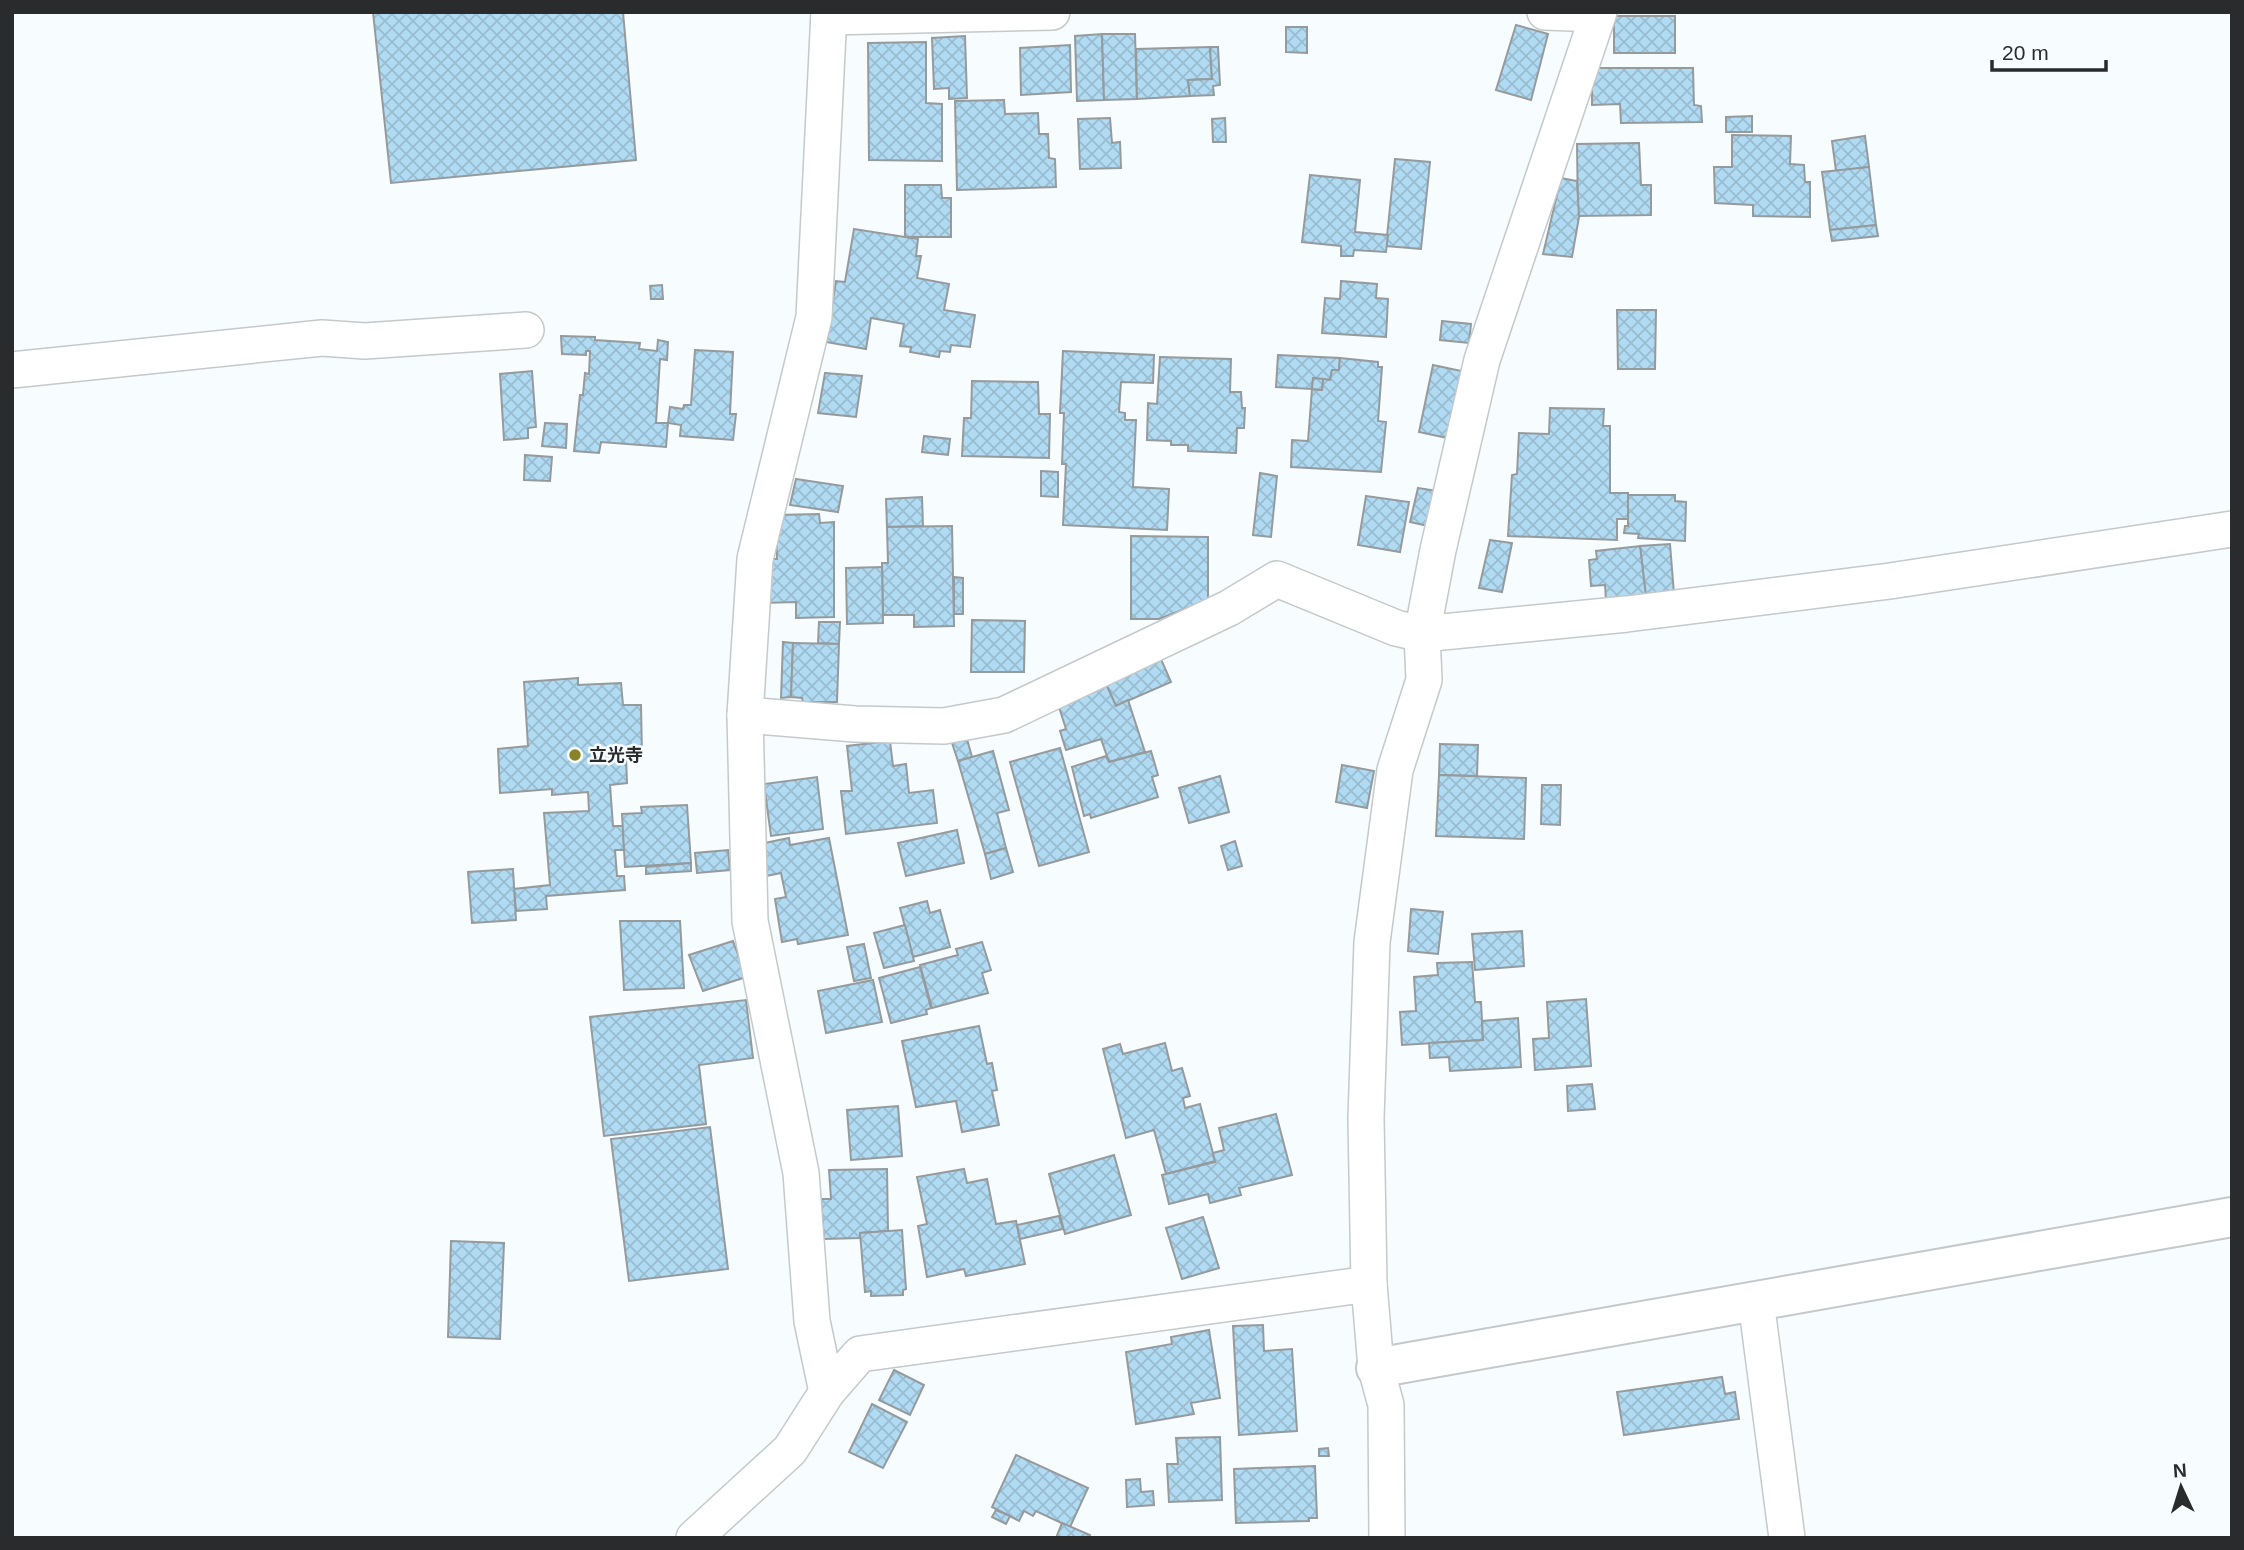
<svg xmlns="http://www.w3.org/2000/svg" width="2244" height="1550" font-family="Arial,'Noto Sans JP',sans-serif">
  <defs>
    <pattern id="building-cross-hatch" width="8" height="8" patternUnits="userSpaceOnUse" patternTransform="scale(1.75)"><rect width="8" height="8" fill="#b1dbf3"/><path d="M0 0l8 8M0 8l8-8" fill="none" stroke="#98bcd0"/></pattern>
  </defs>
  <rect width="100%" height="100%" fill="#f7fcfe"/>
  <g fill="url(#building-cross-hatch)" stroke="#959a9d" stroke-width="2">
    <path d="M373,12H623L636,160L391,183Z"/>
    <rect x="1614" y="16" width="61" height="37"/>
    <path d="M1516,25L1548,34L1531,100L1496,90Z"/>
    <path d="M1286,27H1307V53L1286,52Z"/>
    <path d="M1102,34L1104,100L1077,101L1075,36Z"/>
    <path d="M1102,34H1135L1137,99L1104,100Z"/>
    <path d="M965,36L967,98L949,99V88L934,89L932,38Z"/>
    <path d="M926,42V103L942,104V161L869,160L868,43Z"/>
    <path d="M1070,45L1071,92L1021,95L1020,48Z"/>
    <path d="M1210,47L1212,79L1188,80L1190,96L1137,99L1136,49Z"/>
    <path d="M1210,47H1218L1220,85L1213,86L1214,95L1190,96L1188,80L1212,79Z"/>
    <path d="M1592,68H1693L1694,105L1701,106L1702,122L1621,123L1620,104L1592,105Z"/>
    <path d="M1004,100L1005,114L1038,113L1039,134H1048L1049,158L1055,159L1056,187L957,190L955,101Z"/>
    <path d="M1752,116V132H1726V117Z"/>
    <path d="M1110,118L1112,143L1120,142L1121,168L1080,169L1078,119Z"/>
    <path d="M1225,118L1226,142H1213L1212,119Z"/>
    <path d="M1732,135L1791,136L1790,164L1804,165L1805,182H1810V217L1753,216V205L1715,203L1714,167H1732Z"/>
    <path d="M1865,136L1869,167L1836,171L1832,141Z"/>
    <path d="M1639,143L1641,185H1651V215L1578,216L1577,144Z"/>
    <path d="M1395,159L1430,162L1421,249L1386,246Z"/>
    <path d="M1869,167L1876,225L1830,230L1822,172Z"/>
    <path d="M1310,175L1360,180L1355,232L1388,235L1386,252L1354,250L1353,256H1341V246L1302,242Z"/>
    <path d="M1561,178L1577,181L1579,217L1572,257L1543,254Z"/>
    <path d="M905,185H941L942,198H951V237H905Z"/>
    <path d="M1876,225L1878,236L1832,241L1830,230Z"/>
    <path d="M854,229L918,239L916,256H921L917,278L949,284L944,310L975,315L970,347L951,345L950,352L940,351L939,357L910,352L911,347L900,346L904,324L871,318L866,349L826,342L836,281L845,282Z"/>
    <path d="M1341,281L1377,284L1376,298L1388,299L1386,337L1322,333L1325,298L1340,299Z"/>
    <path d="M662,285L663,299H651L650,286Z"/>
    <path d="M1617,310H1656L1655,369H1618Z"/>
    <path d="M1442,321L1471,324L1469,343L1440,340Z"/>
    <path d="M561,336L595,337V340L640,343L639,349L657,351L658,340L668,342L667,360L660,359L656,423H668L666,447L601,442L599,453L574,451L580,395H583L585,373L589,374L590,351H586V355L562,354Z"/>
    <path d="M695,350L733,352L730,414H736L733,440L680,436L681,425L668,423L670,407L683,409L684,405H691Z"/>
    <path d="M1063,351L1154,355L1153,383L1121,382L1119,412L1125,413V420H1136L1133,487L1169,489L1167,530L1063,525L1066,464H1062L1064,413H1060Z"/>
    <path d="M1278,355L1340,358L1339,370H1332L1330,380L1313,378L1312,389L1276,387Z"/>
    <path d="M1160,357L1231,359L1230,392H1241L1242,408H1245L1244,428H1237L1236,453L1188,451V445H1171V441L1147,440L1148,403L1157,404Z"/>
    <path d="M1340,358L1378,362V367H1382L1378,421L1386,422L1381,472L1291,467L1292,440L1308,441L1312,389L1322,390L1323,379L1330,380L1332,370H1339Z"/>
    <path d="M1433,365L1466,372L1452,439L1419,432Z"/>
    <path d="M532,371L536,427L528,428V438L504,440L500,374Z"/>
    <path d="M825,373L862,376L856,417L818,413Z"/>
    <path d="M1313,378L1323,379L1322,390L1312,389Z"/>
    <path d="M972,381L1038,382L1039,414H1050L1049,458L962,456L964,418H971Z"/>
    <path d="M1550,408L1604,409L1603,426H1610V493H1628V519H1617V540L1508,536L1512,475L1517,474L1519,433L1549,434Z"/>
    <path d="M545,423L567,424L566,448L542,446Z"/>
    <path d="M924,436L950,439L948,455L922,452Z"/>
    <path d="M525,455L552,457L550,481L524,480Z"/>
    <path d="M1041,471L1058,472V497L1041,496Z"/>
    <path d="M1260,473L1277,476L1271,537L1253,535Z"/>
    <path d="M796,479L843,486L838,512L790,505Z"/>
    <path d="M1418,488L1444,492L1437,528L1410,522Z"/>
    <path d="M1628,495H1675V501L1686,502L1685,541L1638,538L1639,534L1624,533L1625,526H1628Z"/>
    <path d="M1366,496L1409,502L1400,552L1358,545Z"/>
    <path d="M922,497L923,526L887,527L886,499Z"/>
    <path d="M819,514L820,523L834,522V617L796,618V602L761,603L762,559H777L776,515Z"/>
    <path d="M952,526L954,626L914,627V615H883L882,563H888L887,527Z"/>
    <path d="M1131,536L1208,537V600L1159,619H1131Z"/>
    <path d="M1490,540L1512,543L1502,592L1479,588Z"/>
    <path d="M1670,544L1674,594L1646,597L1640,546Z"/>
    <path d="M1640,546L1646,597L1606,600L1605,585L1591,586L1589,560L1597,559L1596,551Z"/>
    <path d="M882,567L883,623L847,624L846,568Z"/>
    <path d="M954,577L963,578V614H954Z"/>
    <path d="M972,620L1025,621L1024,672H971Z"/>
    <path d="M819,622H840L839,644L818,643Z"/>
    <path d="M783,642L793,643L791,697L781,698Z"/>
    <path d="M793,643L839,644L837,702H803L802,698L791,697Z"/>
    <path d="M1160,657L1171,682L1116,706L1106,684Z"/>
    <path d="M578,678V685L621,683L623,705H641L642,756L626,757L627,783L610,785L613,826H623L624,850H615L617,876H624L625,890L546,896L547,909L516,911L514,889L550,885L544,813L589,811L588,792L552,795V789L500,793L498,749L528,746L524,682Z"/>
    <path d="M1106,684L1116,706L1128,700L1145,752L1109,762L1101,739L1066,750L1060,731L1066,729L1058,704Z"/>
    <path d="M967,739L972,757L958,761L952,743Z"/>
    <path d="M890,741L893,766L906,764L909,793L933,790L937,823L846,834L841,791H852L847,746Z"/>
    <path d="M1440,744L1478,745L1477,776L1439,775Z"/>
    <path d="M1060,748L1089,852L1039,866L1010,762Z"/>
    <path d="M993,751L1009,810L997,813L1006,848L985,854L958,761Z"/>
    <path d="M1151,751L1158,775L1152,777L1158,797L1091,818L1090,814L1084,816L1072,767L1106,756L1109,762Z"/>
    <path d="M1342,765L1374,771L1367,808L1336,802Z"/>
    <path d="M1439,775L1526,778L1524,839L1436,836Z"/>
    <path d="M1220,776L1229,812L1189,823L1179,788Z"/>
    <path d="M817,777L823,829L771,836L764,784Z"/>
    <path d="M1542,785H1561L1560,825L1541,824Z"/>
    <path d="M687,805L691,863L625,867L622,814L642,813L641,807Z"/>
    <path d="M957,830L964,863L906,876L898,843Z"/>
    <path d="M789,838L790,845L829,838L848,935L798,944L797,939L782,942L775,899L786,897L781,873L766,876L760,844Z"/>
    <path d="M1235,841L1242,866L1228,870L1221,846Z"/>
    <path d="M1006,848L1013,872L991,879L985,854Z"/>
    <path d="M728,850L730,870L697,873L695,853Z"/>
    <path d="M691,863V871L646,874V867Z"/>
    <path d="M513,869L516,920L472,923L468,872Z"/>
    <path d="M927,901L930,913L940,910L950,947L913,957L900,908Z"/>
    <path d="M1411,909L1443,912L1438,954L1408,951Z"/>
    <path d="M620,921H680L684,988L624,990Z"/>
    <path d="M905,925L914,961L884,968L874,933Z"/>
    <path d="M1522,931L1524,966L1475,970L1472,934Z"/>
    <path d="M733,941L746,977L703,991L689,955Z"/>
    <path d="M982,942L991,970L982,973L988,993L932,1008L920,965L958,955L956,949Z"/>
    <path d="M864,944L871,978L854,981L847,947Z"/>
    <path d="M1472,962L1475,1002H1481L1483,1040L1402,1045L1400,1012L1416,1011L1414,977L1438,975L1437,963Z"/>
    <path d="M920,967L931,1008L926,1010L927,1014L891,1023L879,978Z"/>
    <path d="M873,980L882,1022L826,1033L818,991Z"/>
    <path d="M1586,999L1591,1066L1535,1070L1533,1039L1549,1038L1547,1002Z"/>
    <path d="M746,1000L753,1058L699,1065L706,1124L604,1136L590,1017Z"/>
    <path d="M1518,1018L1521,1067L1450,1071L1449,1057L1430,1058L1429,1043L1483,1040L1482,1021Z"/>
    <path d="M979,1026L987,1064L992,1063L997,1090L992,1091L999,1125L962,1132L956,1101L916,1107L902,1041Z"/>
    <path d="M1165,1043L1172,1071L1182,1068L1190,1096L1183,1098L1185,1108L1200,1104L1215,1161L1166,1174L1154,1130L1126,1138L1103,1049L1120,1044L1123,1054Z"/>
    <path d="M1592,1084L1595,1109L1568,1111L1567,1086Z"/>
    <path d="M898,1106L902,1156L851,1160L847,1110Z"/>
    <path d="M1276,1114L1292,1175L1239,1188L1241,1195L1210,1203L1208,1194L1169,1204L1162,1175L1215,1162L1213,1153L1224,1150L1219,1128Z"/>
    <path d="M710,1127L728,1269L629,1281L611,1139Z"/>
    <path d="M1114,1155L1131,1215L1065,1234L1049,1174Z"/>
    <path d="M887,1169L888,1231L860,1233V1238L824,1239L821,1199H831L829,1170Z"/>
    <path d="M964,1169L967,1183L987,1179L996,1224L1016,1221L1025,1264L966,1276L964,1269L927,1277L918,1226L927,1224L917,1177Z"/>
    <path d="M1059,1216L1063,1229L1020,1239L1017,1225Z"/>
    <path d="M1203,1217L1219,1268L1182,1279L1166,1228Z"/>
    <path d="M902,1230L906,1289L903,1290V1295L871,1296V1291L865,1292L860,1233Z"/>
    <path d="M451,1241L504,1243L500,1339L448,1337Z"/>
    <path d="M1263,1325L1264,1351L1292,1349L1297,1431L1239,1435L1233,1326Z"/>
    <path d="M1209,1330L1220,1398L1191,1403L1194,1414L1136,1424L1126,1352L1172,1344L1171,1337Z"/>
    <path d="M894,1370L924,1385L910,1415L879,1400Z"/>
    <path d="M1722,1377L1725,1394L1735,1392L1739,1419L1624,1435L1617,1392Z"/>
    <path d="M872,1404L907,1422L883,1468L849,1452Z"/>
    <path d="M1220,1437L1222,1500L1169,1502L1167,1464H1178L1176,1438Z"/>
    <path d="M1328,1448L1329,1456H1319V1449Z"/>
    <path d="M1016,1455L1088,1488L1070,1527L1036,1511L1033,1516L1024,1511L1019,1521L992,1507Z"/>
    <path d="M1315,1466L1317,1518H1309V1521L1236,1523L1234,1469Z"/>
    <path d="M1140,1479L1141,1492L1153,1491L1154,1505L1127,1507L1126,1480Z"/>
    <path d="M996,1510L1010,1516L1006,1524L992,1517Z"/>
    <path d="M1062,1523L1090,1535L1089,1538H1056Z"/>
  </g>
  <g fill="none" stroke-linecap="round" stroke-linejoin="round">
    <defs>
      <g id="street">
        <path d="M1545,12L1598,14"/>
        <path d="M829,17L1052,12"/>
        <path d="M12,370L322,338L365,341L526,330"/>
        <path d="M745,715L855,724L944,726L1004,715L1229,608L1277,579L1396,628L1422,634L1627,614L1890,581L2232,529"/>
        <path d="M1756,1301L1787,1538"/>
        <path d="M827,1392L812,1321L801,1173L750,921L745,715L755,559L814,317L829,12"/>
        <path d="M694,1538L790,1450L827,1392L860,1354L1369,1284"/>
        <path d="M1387,1538L1386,1405L1376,1368L1369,1284L1366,1118L1372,942L1395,770L1424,680L1422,634L1438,550L1482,360L1599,12"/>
      </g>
      <path id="secondary" d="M1376,1368L2232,1217"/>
    </defs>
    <use href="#street" stroke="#c4c9cc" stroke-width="38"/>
    <use href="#secondary" stroke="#c4c9cc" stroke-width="42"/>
    <use href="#street" stroke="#fff" stroke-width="35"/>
    <use href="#secondary" stroke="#fff" stroke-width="38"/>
  </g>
  <circle fill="#8a8229" stroke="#f7fcfe" stroke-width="2.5" cx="575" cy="755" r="7"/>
  <g text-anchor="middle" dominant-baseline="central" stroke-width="5" stroke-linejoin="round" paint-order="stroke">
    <g font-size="18" font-weight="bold" fill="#292b2c" stroke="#f7fcfe" text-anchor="start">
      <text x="589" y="755">立光寺</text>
    </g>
  </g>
  <rect width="2244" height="1550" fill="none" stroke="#292b2c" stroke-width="28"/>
  <g transform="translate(2181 1487) rotate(356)" stroke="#f7fcfe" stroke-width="5" paint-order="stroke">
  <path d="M0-5L12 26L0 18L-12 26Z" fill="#292b2c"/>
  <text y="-10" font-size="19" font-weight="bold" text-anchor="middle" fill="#292b2c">N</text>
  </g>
  <path d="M1992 60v10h114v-10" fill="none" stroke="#292b2c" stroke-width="3.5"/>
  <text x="2002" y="60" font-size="21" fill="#292b2c" stroke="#f7fcfe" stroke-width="5" paint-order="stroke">20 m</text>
</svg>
